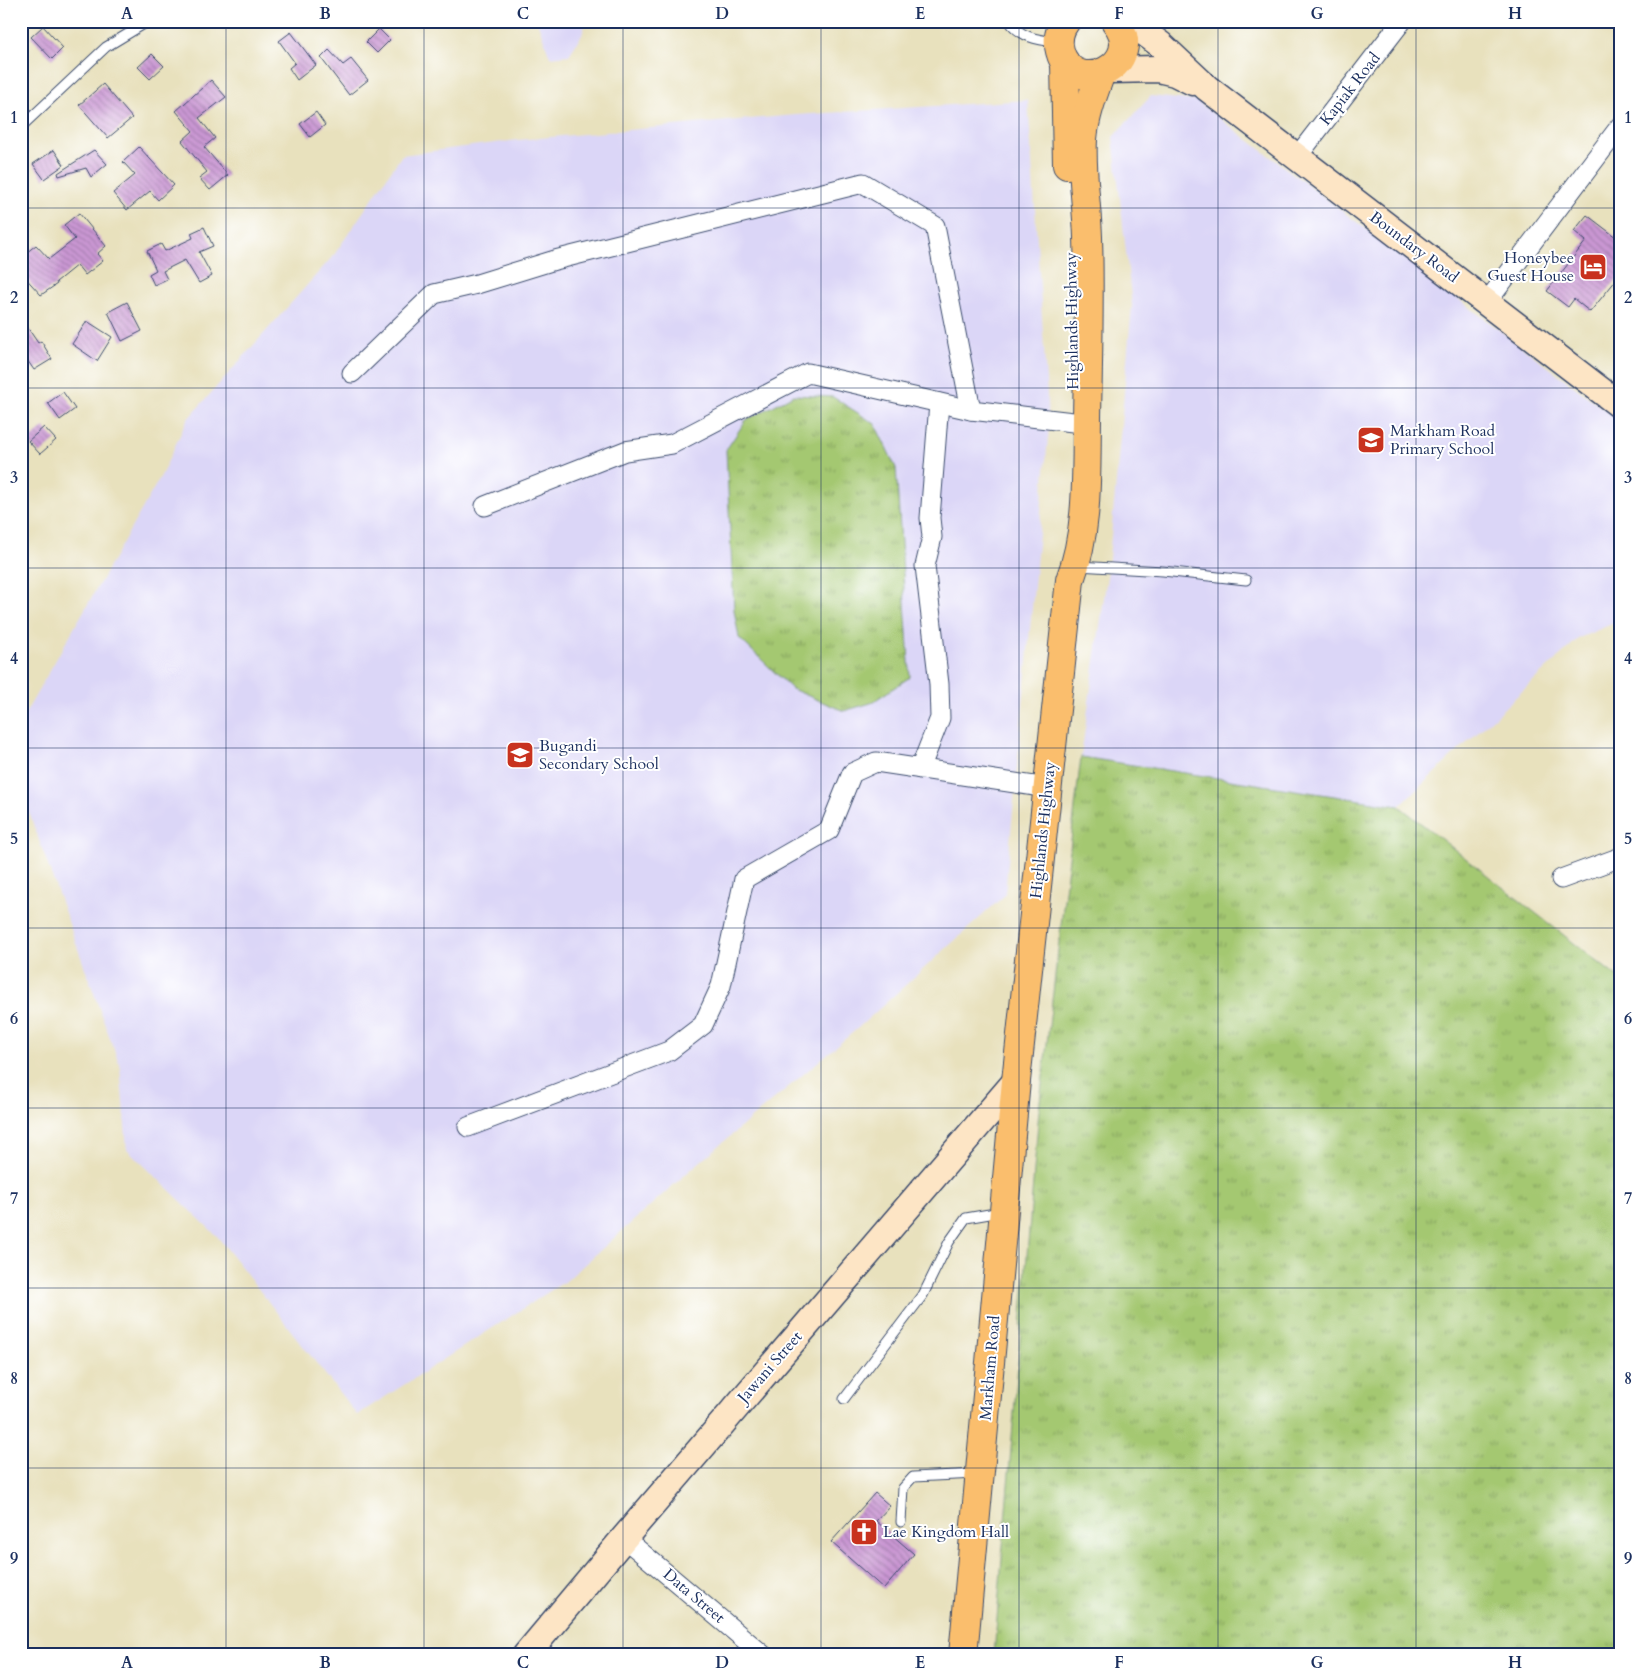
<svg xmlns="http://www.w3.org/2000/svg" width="1642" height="1676" font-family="Cardo,serif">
  <defs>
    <pattern id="grass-tufts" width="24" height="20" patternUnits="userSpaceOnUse" patternTransform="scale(1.25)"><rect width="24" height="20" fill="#a4c871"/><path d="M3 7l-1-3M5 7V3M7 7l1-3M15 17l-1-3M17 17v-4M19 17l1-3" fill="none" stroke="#85a360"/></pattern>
    <pattern id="building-back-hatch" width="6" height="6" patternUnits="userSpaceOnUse" patternTransform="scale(1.25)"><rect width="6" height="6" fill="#ca97d3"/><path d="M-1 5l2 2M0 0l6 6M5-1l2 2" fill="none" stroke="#a37cae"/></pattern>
  </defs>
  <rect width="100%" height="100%" fill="#fff"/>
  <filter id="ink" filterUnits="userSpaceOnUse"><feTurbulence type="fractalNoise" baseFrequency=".02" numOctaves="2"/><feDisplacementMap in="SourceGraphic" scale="10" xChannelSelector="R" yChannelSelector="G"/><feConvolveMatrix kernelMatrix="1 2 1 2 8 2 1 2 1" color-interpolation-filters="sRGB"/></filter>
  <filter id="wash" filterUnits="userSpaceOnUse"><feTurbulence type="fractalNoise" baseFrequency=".0096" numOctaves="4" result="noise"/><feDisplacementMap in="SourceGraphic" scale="20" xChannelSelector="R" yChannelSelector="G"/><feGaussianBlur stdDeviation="1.12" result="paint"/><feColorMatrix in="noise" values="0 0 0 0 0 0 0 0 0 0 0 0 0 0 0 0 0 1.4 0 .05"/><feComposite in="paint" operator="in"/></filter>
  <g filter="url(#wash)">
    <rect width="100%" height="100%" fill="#e8e1bd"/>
    <g fill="#dbd6f7">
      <path d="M537,21H586L582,35L569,55L550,57Z"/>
      <path d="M1151,96L1197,101L1621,422V620L1579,638L1399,806L1081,757L1108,570L1132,305L1113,137Z"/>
      <path d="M1028,100L1049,427L1005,895L858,1028L688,1172L567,1280L357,1415L217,1236L127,1149L120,1066L21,790V721L162,474L187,420L334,255L402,155L518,140L796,115Z"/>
    </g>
    <g fill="url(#grass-tufts)" stroke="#607c68">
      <path d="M794,395L833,397L875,424L896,468L910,677L871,703L844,711L792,689L739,638L734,610L726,450L746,420Z"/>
      <path d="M1081,757L1399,806L1621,980V1655H994L1039,1110Z"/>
    </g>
    <g id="blocks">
      <g fill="url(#building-back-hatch)">
        <path d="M43,26L63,48L52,59L31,37Z"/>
        <path d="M379,29L390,40L377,53L366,42Z"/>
        <path d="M291,32L316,65L297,80L289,68L295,63L279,41Z"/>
        <path d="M329,50L343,65L351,59L368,80L349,95L321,58Z"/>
        <path d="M152,54L164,66L150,79L138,67Z"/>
        <path d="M211,80L226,97L199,118L215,138L204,147L228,175L210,190L199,178L207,172L182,141L193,131L176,111Z"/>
        <path d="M103,84L132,118L108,138L79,105Z"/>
        <path d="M316,112L325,125L310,137L300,124Z"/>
        <path d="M139,147L174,185L158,200L150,191L127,210L113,193L135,175L123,162Z"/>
        <path d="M54,150L64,165L44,179L33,164Z"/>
        <path d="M94,150L107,164L91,177L86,168L59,176L58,173Z"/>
        <path d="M79,213L106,246L97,254L103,261L85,275L77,265L56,282L57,284L41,295L21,273V257L36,245L49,259L75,239L64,225Z"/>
        <path d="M1587,215L1621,241V274L1590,312L1574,299L1568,307L1547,291L1586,241L1574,231Z"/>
        <path d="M204,227L213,246L199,252L212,276L199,283L185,260L163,271L167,279L154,285L149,274L156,270L147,251L161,244L165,251L193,238L191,233Z"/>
        <path d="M127,302L142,331L122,341L108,312Z"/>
        <path d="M21,318L38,343L41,341L52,359L34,370L21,351Z"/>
        <path d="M87,321L112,337L97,361L72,344Z"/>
        <path d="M63,392L75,409L60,420L48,403Z"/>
        <path d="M44,427L56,440L40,454L28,441Z"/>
        <path d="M875,1493L890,1506L876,1521L914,1554L884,1589L831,1542Z"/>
      </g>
    </g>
  </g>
  <g filter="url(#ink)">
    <use href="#blocks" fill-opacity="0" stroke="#3a4a6c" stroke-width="1"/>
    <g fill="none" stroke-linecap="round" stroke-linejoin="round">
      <defs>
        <g id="lane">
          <path d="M1009,21C1020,37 1037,40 1056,42"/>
          <path d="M21,127L106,47L149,21"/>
          <path d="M1078,566L1163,571L1246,580"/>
          <path d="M844,1399L923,1295L949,1242L966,1218L1001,1212"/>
          <path d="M901,1522L903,1488L913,1477L977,1474"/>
        </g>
        <g id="street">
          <path d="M1297,157L1402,21"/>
          <path d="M1487,302L1621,125"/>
          <path d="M352,373L434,294L477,284L555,260L863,183L935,226L971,410"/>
          <path d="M485,506L625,451L672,444L808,373L971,410L1073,422"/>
          <path d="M920,769L940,718L939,684L925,566L932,537L930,518L939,403"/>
          <path d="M1561,879L1621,857"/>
          <path d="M468,1127L669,1051L703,1025L721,986L744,879L829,830L852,773L876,762L1048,788"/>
          <path d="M624,1538L763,1655"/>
        </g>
        <g id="secondary">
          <path d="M1129,21L1161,45L1207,88L1621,406"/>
          <path d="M1109,70L1158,69L1175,73L1193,82"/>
          <path d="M526,1655L624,1538L1016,1081"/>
        </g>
        <g id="primary">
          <path d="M1065,62L1067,165"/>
          <path d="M963,1655L1016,1081L1070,580C1089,529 1086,472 1087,419C1088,358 1090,298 1088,237C1087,205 1081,171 1083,139C1085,116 1093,95 1101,73"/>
        </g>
        <path id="highway" d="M1066,21C1059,30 1057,40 1060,51C1073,101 1150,64 1115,21"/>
      </defs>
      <use href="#lane" stroke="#3a4a6c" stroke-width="11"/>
      <use href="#street" stroke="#3a4a6c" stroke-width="21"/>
      <use href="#secondary" stroke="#3a4a6c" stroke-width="29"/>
      <use href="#primary" stroke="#3a4a6c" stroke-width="30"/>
      <use href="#highway" stroke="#3a4a6c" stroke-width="30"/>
      <use href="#lane" stroke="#fff" stroke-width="9"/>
      <use href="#street" stroke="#fff" stroke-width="19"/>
      <use href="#secondary" stroke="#fde5c5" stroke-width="26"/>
      <use href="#primary" stroke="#fabe6d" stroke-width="28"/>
      <use href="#highway" stroke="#fabe6d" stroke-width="28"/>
    </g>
  </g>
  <path fill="none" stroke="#1b2f5e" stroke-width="1" stroke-opacity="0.55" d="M226,21V1655M424,21V1655M623,21V1655M821,21V1655M1019,21V1655M1218,21V1655M1416,21V1655M21,208H1621M21,388H1621M21,568H1621M21,748H1621M21,928H1621M21,1108H1621M21,1288H1621M21,1468H1621"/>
  <defs>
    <symbol id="hotel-square" viewBox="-11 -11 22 22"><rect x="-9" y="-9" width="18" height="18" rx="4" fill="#c8321e" stroke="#fff"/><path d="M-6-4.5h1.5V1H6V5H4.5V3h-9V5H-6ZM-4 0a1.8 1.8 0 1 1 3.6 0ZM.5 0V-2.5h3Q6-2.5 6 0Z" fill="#fff"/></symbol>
    <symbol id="school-square" viewBox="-11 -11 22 22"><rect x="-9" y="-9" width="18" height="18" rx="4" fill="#c8321e" stroke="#fff"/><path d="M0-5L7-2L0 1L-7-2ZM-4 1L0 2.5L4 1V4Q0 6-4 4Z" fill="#fff"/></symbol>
    <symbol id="church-square" viewBox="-11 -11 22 22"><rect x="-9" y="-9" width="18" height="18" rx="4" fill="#c8321e" stroke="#fff"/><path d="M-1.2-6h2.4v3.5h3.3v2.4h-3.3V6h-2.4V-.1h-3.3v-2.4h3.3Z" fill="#fff"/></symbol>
  </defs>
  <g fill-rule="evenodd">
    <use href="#hotel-square" x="1577" y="251" width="32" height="32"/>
    <use href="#school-square" x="1355" y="424" width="32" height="32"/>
    <use href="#school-square" x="504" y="739" width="32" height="32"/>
    <use href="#church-square" x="848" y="1516" width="32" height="32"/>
  </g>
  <g text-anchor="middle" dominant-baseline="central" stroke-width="4" stroke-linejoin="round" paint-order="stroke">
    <g font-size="16" fill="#1b2f5e" stroke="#fff">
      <text transform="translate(1350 89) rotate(-52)">Kapiak Road</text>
      <text transform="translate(1414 247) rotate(37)">Boundary Road</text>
      <text transform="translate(1072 321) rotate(-91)">Highlands Highway</text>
      <text transform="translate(1043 830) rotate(-84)">Highlands Highway</text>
      <text transform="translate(770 1367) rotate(-49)">Jawani Street</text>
      <text transform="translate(990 1368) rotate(-85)">Markham Road</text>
      <text transform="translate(694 1596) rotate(40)">Data Street</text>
    </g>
    <g font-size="16" fill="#1b2f5e" stroke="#fff" text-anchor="start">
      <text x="1574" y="258" text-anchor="end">Honeybee<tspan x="1574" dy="18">Guest House</tspan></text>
      <text x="1390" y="431">Markham Road<tspan x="1390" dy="18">Primary School</tspan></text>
      <text x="539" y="746">Bugandi<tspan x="539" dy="18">Secondary School</tspan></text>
      <text x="883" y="1532">Lae Kingdom Hall</text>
    </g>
  </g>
  <rect width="1642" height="1676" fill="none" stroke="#fff" stroke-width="55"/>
  <rect x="28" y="28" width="1586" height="1620" fill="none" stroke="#1b2f5e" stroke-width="2"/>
  <g font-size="16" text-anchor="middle" font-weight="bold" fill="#1b2f5e">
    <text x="127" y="19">A</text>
    <text x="325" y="19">B</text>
    <text x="523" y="19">C</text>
    <text x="722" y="19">D</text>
    <text x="920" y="19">E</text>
    <text x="1119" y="19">F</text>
    <text x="1317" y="19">G</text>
    <text x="1515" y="19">H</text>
    <text x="14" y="123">1</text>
    <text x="1628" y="123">1</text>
    <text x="14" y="303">2</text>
    <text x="1628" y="303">2</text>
    <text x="14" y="483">3</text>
    <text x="1628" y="483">3</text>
    <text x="14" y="664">4</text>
    <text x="1628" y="664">4</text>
    <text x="14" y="844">5</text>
    <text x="1628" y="844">5</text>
    <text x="14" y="1024">6</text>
    <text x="1628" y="1024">6</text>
    <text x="14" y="1204">7</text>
    <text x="1628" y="1204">7</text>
    <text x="14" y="1384">8</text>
    <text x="1628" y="1384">8</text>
    <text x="14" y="1564">9</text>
    <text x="1628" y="1564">9</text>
    <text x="127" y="1668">A</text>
    <text x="325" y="1668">B</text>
    <text x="523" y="1668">C</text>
    <text x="722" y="1668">D</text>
    <text x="920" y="1668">E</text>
    <text x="1119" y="1668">F</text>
    <text x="1317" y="1668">G</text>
    <text x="1515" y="1668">H</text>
  </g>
</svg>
